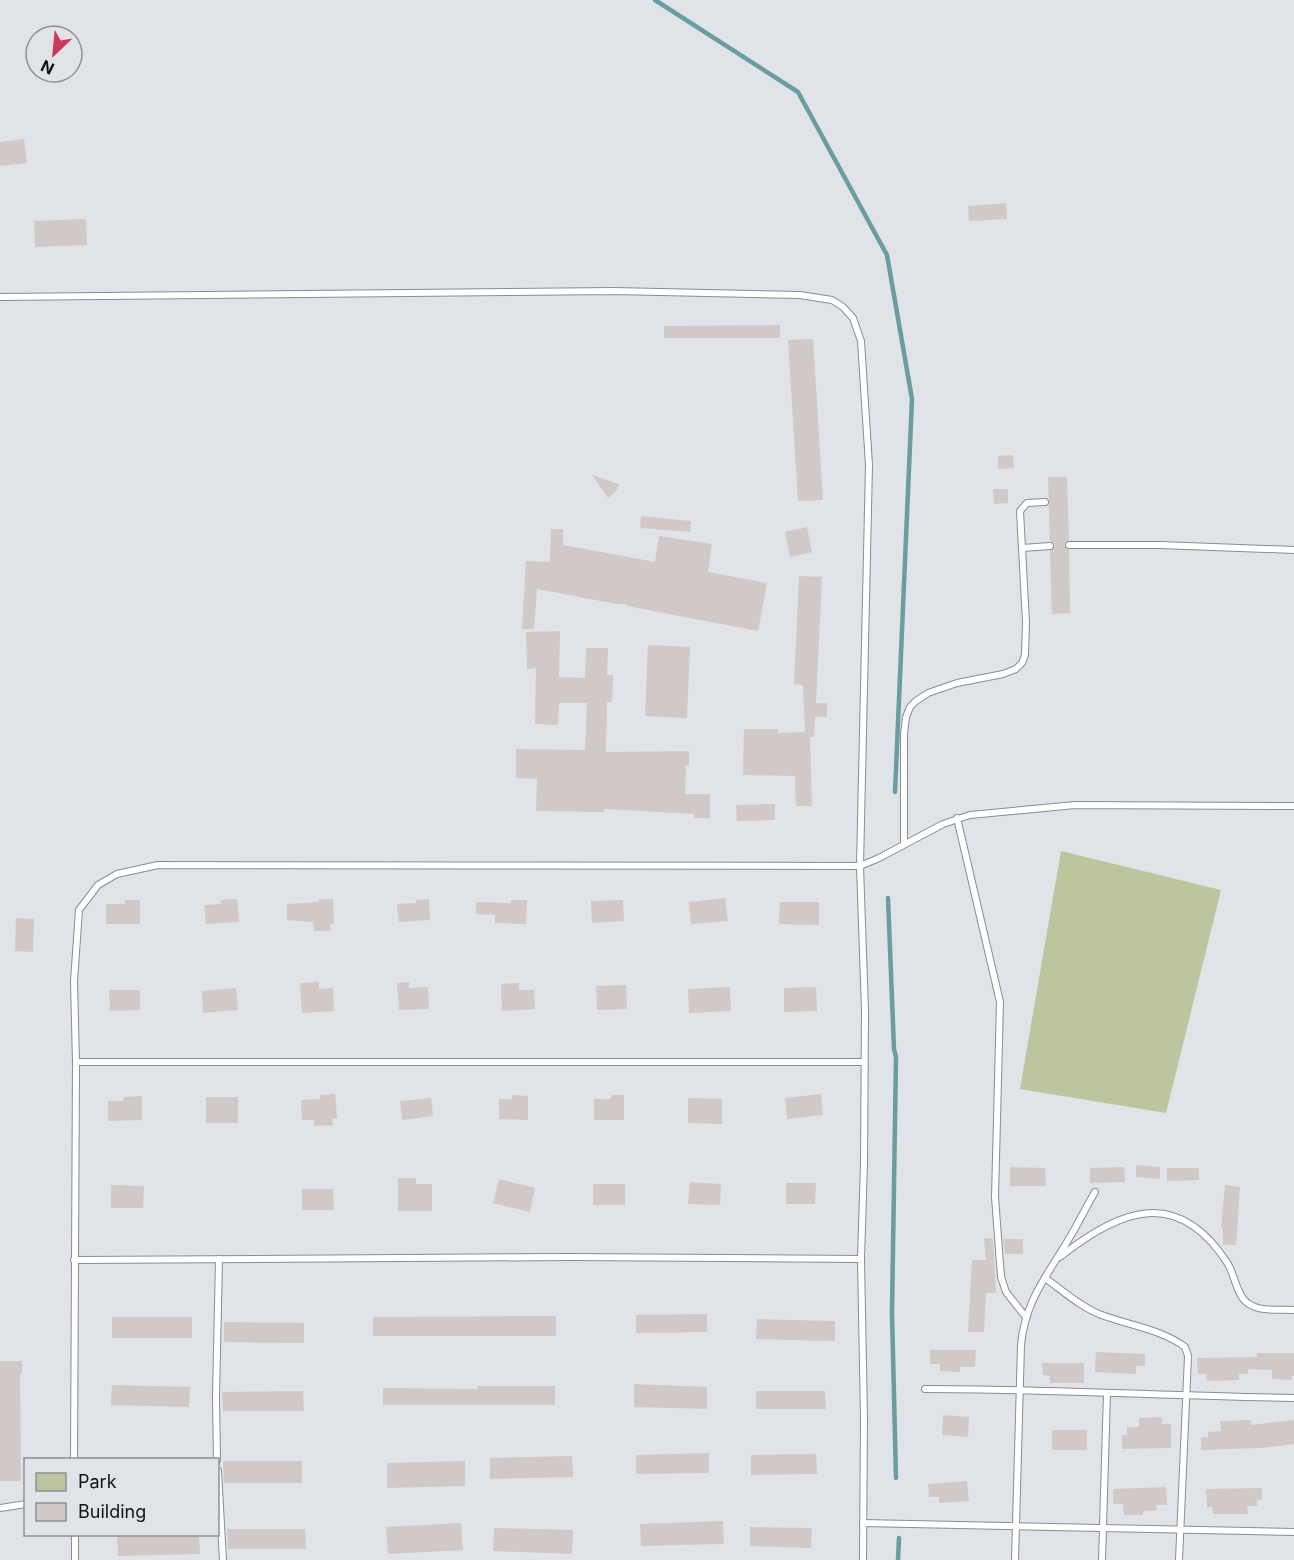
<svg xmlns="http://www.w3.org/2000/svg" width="1294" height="1560" font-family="Inter,sans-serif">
  <rect width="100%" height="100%" fill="#e0e3e8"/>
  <path fill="#bcc59d" d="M1061,851L1221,890L1166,1113L1020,1089Z"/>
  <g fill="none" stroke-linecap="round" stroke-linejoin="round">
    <g stroke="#6a9da0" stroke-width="4.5">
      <path d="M655,0L798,92L887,255L912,399L895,792"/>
      <path d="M888,898L894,1049L896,1057L892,1313L896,1478"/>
      <path d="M898,1560L899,1538"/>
    </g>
  </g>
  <g fill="#d0c9c7">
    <path d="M24,139L27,163L0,166V142Z"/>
    <path d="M1006,203L1007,219L969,221L968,206Z"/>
    <path d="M86,219L87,245L35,247L34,221Z"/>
    <path d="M780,325V338H664V326Z"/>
    <path d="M813,339L823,500L798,501L788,340Z"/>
    <path d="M1013,455L1014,468L998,469V456Z"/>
    <path d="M592,475L619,484L616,491L608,498Z"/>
    <path d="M1048,477H1067L1069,540L1065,542L1064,546L1069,550L1070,613L1052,614L1050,551L1055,546L1054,543L1050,541Z"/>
    <path d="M993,489H1008V503L994,504Z"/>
    <path d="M641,516L691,521L690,532L640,528Z"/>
    <path d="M807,527L812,552L790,557L785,532Z"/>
    <path d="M551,529H563V545L655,562L659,536L712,544L708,572L767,583L758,631L627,606V604H617L537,589L534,629H522L526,561L550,562Z"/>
    <path d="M799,576L822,577L816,703H827V717H815L814,737H810L812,806H796L795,776L743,775L744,729H778V733L805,732L803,685L794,684Z"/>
    <path d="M560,631L559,677L585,678L586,648H608L607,675H613L612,702H607L606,752L689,751V765H686L685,794H710V818H694V814L604,809V812L536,811L537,779L516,778V749L585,750L587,703H559L558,725L535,724L536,668L527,669L526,632Z"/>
    <path d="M648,645L690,647L687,718L645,716Z"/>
    <path d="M775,804V820L737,821L736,805Z"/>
    <path d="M725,898L728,921L691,924L689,902Z"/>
    <path d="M237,899L239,922L206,924L204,905L221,904V900Z"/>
    <path d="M319,899H333L334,924H330L331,931H314L313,922L287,920V904L319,902Z"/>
    <path d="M429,899L430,920L399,922L397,904L416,903V900Z"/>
    <path d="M124,900H140V924H106V904H125Z"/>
    <path d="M511,900H527L526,924L495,923V915L476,914V902L511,903Z"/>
    <path d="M623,900L624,921L592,923L591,901Z"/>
    <path d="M780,902H819V925L779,924Z"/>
    <path d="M16,918L34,919L33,952L15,951Z"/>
    <path d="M319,982V989L333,988L334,1011L302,1013L300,983Z"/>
    <path d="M409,982V988L428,987L429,1009L399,1010L397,983Z"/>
    <path d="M519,983V990H534L535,1009L502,1011L501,984Z"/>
    <path d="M626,985L627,1009L597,1010L596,986Z"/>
    <path d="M730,987L731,1011L689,1013L688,989Z"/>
    <path d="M816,987L817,1011L784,1012V988Z"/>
    <path d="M236,988L238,1010L203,1013L202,991Z"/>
    <path d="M109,990H140V1010L110,1011Z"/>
    <path d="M335,1094L337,1118L332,1119L333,1125L314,1126V1120H302L301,1100L320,1099V1095Z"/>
    <path d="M821,1094L823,1115L787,1119L785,1098Z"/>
    <path d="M512,1095L528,1096V1120L499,1119V1099H512Z"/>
    <path d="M611,1095H624V1120H594V1099H611Z"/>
    <path d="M142,1096V1120L108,1121V1101H123L124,1097Z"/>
    <rect x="206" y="1097" width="32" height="26"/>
    <path d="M431,1098L433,1116L402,1120L400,1101Z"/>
    <path d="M688,1098L722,1099V1124L688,1123Z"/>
    <path d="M1136,1165L1160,1167V1179L1136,1177Z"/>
    <path d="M1010,1167L1045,1168L1046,1186H1010Z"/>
    <path d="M1124,1167L1125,1182L1090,1183V1168Z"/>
    <path d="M1167,1168H1199V1180L1167,1181Z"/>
    <path d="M398,1178H416V1184H432V1211H398Z"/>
    <path d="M499,1179L535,1188L530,1212L493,1203Z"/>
    <path d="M690,1182L721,1184L720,1205L688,1204Z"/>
    <path d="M786,1183H816L815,1204H786Z"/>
    <rect x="593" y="1184" width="32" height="21"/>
    <path d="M111,1185L144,1186L143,1208H111Z"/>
    <path d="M1225,1185L1240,1187L1236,1245H1223V1229L1221,1228Z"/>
    <path d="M302,1189H333L334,1210H302Z"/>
    <path d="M984,1238L993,1239L996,1293H986L984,1332H968L972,1260H986Z"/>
    <path d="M1003,1239H1023V1254H1005Z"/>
    <path d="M707,1314V1332L636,1333V1315Z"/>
    <path d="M556,1316V1336H373V1317Z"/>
    <rect x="112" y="1317" width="80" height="21"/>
    <path d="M757,1319L835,1321V1341L756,1339Z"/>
    <path d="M224,1322L304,1323V1343L224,1342Z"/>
    <path d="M930,1350H976L975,1367H960V1372L940,1371V1364H930Z"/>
    <path d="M1096,1352L1145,1354V1366H1136V1374L1095,1372Z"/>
    <path d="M1257,1353H1294V1376H1292L1291,1380L1272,1379V1370L1248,1369V1374H1239V1380L1207,1381L1206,1374H1198L1197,1358L1257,1357Z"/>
    <path d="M0,1361H22V1374H20L21,1481H0Z"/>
    <path d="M1042,1363H1084V1383H1050V1376L1043,1375Z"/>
    <path d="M634,1384L707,1387V1409L634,1407Z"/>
    <path d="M112,1385L190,1387L189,1407L111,1405Z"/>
    <path d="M478,1386H555V1405H383V1388L478,1389Z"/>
    <path d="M303,1391L304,1411H223L222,1392Z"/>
    <path d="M756,1391H825L826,1409H756Z"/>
    <path d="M943,1415L969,1417L968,1437L942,1435Z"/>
    <path d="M1162,1417V1424H1171V1448L1122,1449V1435H1127V1427H1139V1418Z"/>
    <path d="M1251,1420V1425L1294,1420V1444L1261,1448L1201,1450V1438L1208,1437V1432L1221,1431L1220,1421Z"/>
    <rect x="1052" y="1430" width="35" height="20"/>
    <path d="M709,1453V1473L636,1474V1455Z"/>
    <path d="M816,1454L817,1474L751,1475V1455Z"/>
    <path d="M572,1456L573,1477L490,1479V1458Z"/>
    <path d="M223,1461H302V1483H224Z"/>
    <path d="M465,1461V1486L387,1488V1463Z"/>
    <path d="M967,1481L969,1501L939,1503V1497H929L928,1484Z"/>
    <path d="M1166,1487L1167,1505H1156L1157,1510L1143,1511V1515H1124L1123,1504H1113V1489Z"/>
    <path d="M1262,1488V1500H1257V1506H1247L1248,1514H1213L1212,1507H1207L1206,1489Z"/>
    <path d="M723,1521L724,1544L641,1546L640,1524Z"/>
    <path d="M461,1523L463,1550L388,1554L386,1527Z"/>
    <path d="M750,1527L812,1528L811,1548L750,1546Z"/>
    <path d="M494,1528L573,1530L572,1554L493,1551Z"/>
    <path d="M227,1529H305L306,1549H228Z"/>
    <path d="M117,1534H199L200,1554L118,1556Z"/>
  </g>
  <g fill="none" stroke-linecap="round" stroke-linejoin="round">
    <defs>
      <g id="lane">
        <path d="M0,297L614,291L800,295L832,300L843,307L853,318L861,341L869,465L860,866L865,1011L864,1163L861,1259L864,1418L863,1560"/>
        <path d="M1069,545H1160L1294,550"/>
        <path d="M1022,548L1050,546"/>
        <path d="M957,818L1000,1002L995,1197L1001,1277L1006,1292L1025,1316"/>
        <path d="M904,844V734L906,717L910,707L916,701L928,693L957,683L1003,674L1016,669L1022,663L1025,655L1026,622L1020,511L1027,503L1045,502"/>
        <path d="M76,1062H863"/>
        <path d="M1060,1257C1120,1209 1178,1186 1228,1264C1235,1276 1237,1297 1249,1304C1261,1312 1280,1309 1294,1310"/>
        <path d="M74,1260L570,1257L861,1259"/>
        <path d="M1045,1278C1062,1290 1079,1306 1099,1314C1127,1325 1161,1329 1185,1347L1188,1356L1179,1560"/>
        <path d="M925,1389C1048,1389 1171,1396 1294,1398"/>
        <path d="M74,1460L76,1062L74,981L79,910L98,885L117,874L158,865L860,866L879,858L943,824L970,815L1075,805L1294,806"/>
        <path d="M217,1460L216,1397L219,1259"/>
        <path d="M218,1471L223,1560"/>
        <path d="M0,1508L26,1504"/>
        <path d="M863,1523L1294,1532"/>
        <path d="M75,1534V1560"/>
        <path d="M1015,1560L1021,1345C1025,1302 1046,1277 1067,1242C1077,1226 1085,1209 1095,1192"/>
        <path d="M1102,1560L1107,1393"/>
      </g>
    </defs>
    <use href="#lane" stroke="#8a8c92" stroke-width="8"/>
    <use href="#lane" stroke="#fff" stroke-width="6"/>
  </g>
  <rect x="24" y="1458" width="195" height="78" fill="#e0e3e8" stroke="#8e9094" stroke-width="1.5"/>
  <rect x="36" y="1473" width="30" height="18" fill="#bcc59d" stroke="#8e9094" stroke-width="1.5"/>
  <text x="78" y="1488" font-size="18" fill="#121315">Park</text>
  <rect x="36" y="1503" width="30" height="18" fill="#d0c9c7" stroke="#8e9094" stroke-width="1.5"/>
  <text x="78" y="1518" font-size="18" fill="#121315">Building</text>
  <g transform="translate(54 54) rotate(206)"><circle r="28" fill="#e0e3e8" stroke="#8e9094" stroke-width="1.5"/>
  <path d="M0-4.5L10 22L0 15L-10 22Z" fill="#ca3a5c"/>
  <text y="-9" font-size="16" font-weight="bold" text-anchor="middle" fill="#121315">N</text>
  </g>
</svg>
